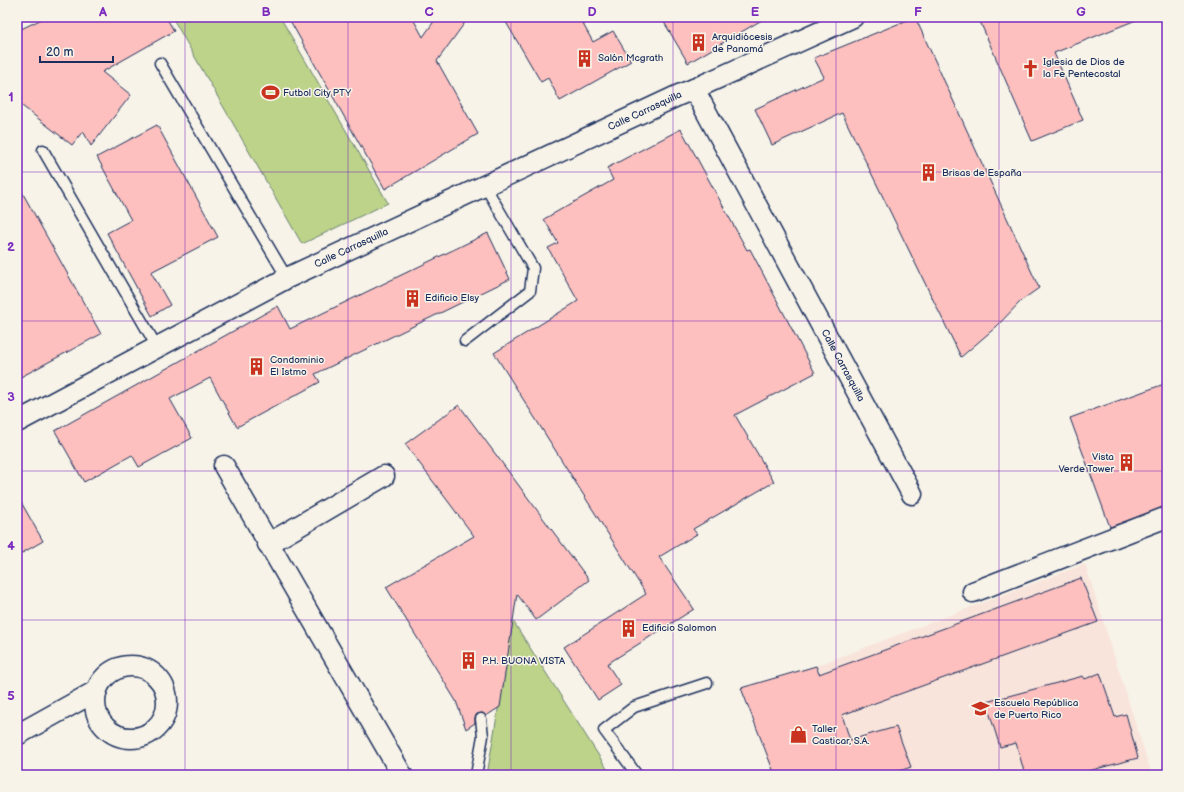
<svg xmlns="http://www.w3.org/2000/svg" width="1184" height="792" font-family="'Balsamiq Sans',sans-serif">
  <rect width="100%" height="100%" fill="#f7f3e8"/>
  <filter id="ink" filterUnits="userSpaceOnUse"><feTurbulence type="fractalNoise" baseFrequency=".025" numOctaves="2"/><feDisplacementMap in="SourceGraphic" scale="8" xChannelSelector="R" yChannelSelector="G"/><feConvolveMatrix kernelMatrix="1 2 1 2 8 2 1 2 1" color-interpolation-filters="sRGB"/></filter>
  <g filter="url(#ink)">
    <path fill="#f9e4db" d="M1085,564L1152,775H853L816,666Z"/>
    <g fill="#bcd389" stroke="#6c8174">
      <path d="M172,17H280L388,203L302,244Z"/>
      <path d="M513,621L611,775H487Z"/>
    </g>
    <g fill="#fdc0be" stroke="#1b2f5e">
      <path d="M46,17H166L174,31L102,72L131,95L91,146L83,131L72,145L17,102V31Z"/>
      <path d="M288,17H412L423,37L437,17H469L437,61L478,134L385,189Z"/>
      <path d="M503,17H579L593,42L613,31L631,61L560,101L548,78L541,82Z"/>
      <path d="M661,17H767L688,63Z"/>
      <path d="M915,17L1039,288L1022,300L996,327L961,357L842,113L772,145L755,109L824,77L814,58Z"/>
      <path d="M978,17H1141V18L1054,53L1083,120L1032,141Z"/>
      <path d="M157,125L218,237L151,272L170,305L152,316L107,233L131,220L97,157Z"/>
      <path d="M681,129L747,250L750,249L815,373L735,415L774,482L693,529L697,534L659,557L694,609L607,664L621,685L598,700L564,647L646,594L494,353L578,301L548,248L558,243L544,219L613,180L607,168Z"/>
      <path d="M17,183L101,334L17,379Z"/>
      <path d="M488,233L510,279L315,374L320,382L237,427L210,378L170,399L192,438L139,467L132,455L84,482L55,431L278,306L290,329Z"/>
      <path d="M1167,383V506L1110,527L1070,418Z"/>
      <path d="M459,405L589,580L536,620L517,594L500,707L486,716L483,713L477,714L475,717V723L466,729L456,701L386,587L474,536L405,444Z"/>
      <path d="M17,495L43,541L17,556Z"/>
      <path d="M1081,578L1098,622L842,715L850,740L896,727L911,767L888,775H775L741,688L816,666L819,674Z"/>
      <path d="M1100,673L1115,717L1126,714L1138,758L1073,775H1025L1016,743L1000,747L986,702L1083,676L1085,679Z"/>
    </g>
    <g fill="none" stroke-linecap="round" stroke-linejoin="round">
      <defs>
        <g id="service">
          <path d="M160,63L287,278"/>
          <path d="M43,150L157,347"/>
          <path d="M465,341L530,291L533,268L485,186"/>
          <path d="M476,775L483,736L481,719"/>
          <path d="M637,775L604,730L634,707L707,683"/>
        </g>
        <g id="minor">
          <path id="s1" d="M694,89L912,494"/>
          <path id="s2" d="M17,422L287,278L679,95L694,89L853,17"/>
          <path d="M224,466L402,775"/>
          <path d="M268,544L384,476"/>
          <path d="M973,592L1167,517"/>
          <circle cx="131" cy="702" r="36"/>
          <path d="M17,735L96,691"/>
        </g>
      </defs>
      <use href="#service" stroke="#1b2f5e" stroke-width="13"/>
      <use href="#minor" stroke="#1b2f5e" stroke-width="23"/>
      <use href="#service" stroke="#f7f3e8" stroke-width="10"/>
      <use href="#minor" stroke="#f7f3e8" stroke-width="20"/>
    </g>
  </g>
  <path fill="none" stroke="#7b2cbf" stroke-width="1" stroke-opacity="0.55" d="M185,17V775M348,17V775M511,17V775M673,17V775M836,17V775M999,17V775M17,172H1167M17,321H1167M17,471H1167M17,620H1167"/>
  <defs>
    <symbol id="building-bare" viewBox="-9 -9 18 18"><path d="M-4-6H4V6H1V3H-1V6H-4ZM-2.5-4.3h1.7v1.8h-1.7ZM.8-4.3h1.7v1.8H.8ZM-2.5-1h1.7V.8h-1.7ZM.8-1h1.7V.8H.8Z" fill="#c8321e" stroke="#f7f3e8" stroke-width="2.5" paint-order="stroke"/></symbol>
    <symbol id="church-bare" viewBox="-9 -9 18 18"><path d="M-1.2-6h2.4v3.5h3.3v2.4h-3.3V6h-2.4V-.1h-3.3v-2.4h3.3Z" fill="#c8321e" stroke="#f7f3e8" stroke-width="2.5" paint-order="stroke"/></symbol>
    <symbol id="stadium-bare" viewBox="-9 -9 18 18"><path d="M0-5a6.5 5 0 1 0 0 10a6.5 5 0 1 0 0-10ZM-3.5-1.8h7v3.6h-7Z" fill="#c8321e" stroke="#f7f3e8" stroke-width="2.5" paint-order="stroke"/></symbol>
    <symbol id="school-bare" viewBox="-9 -9 18 18"><path d="M0-5L7-2L0 1L-7-2ZM-4 1L0 2.5L4 1V4Q0 6-4 4Z" fill="#c8321e" stroke="#f7f3e8" stroke-width="2.5" paint-order="stroke"/></symbol>
    <symbol id="shop-bare" viewBox="-9 -9 18 18"><path d="M-5-2.5h2.3a2.7 3.5 0 0 1 5.4 0H5L5.5 6h-11ZM-1.5-2.5h3a1.5 2.3 0 0 0-3 0Z" fill="#c8321e" stroke="#f7f3e8" stroke-width="2.5" paint-order="stroke"/></symbol>
  </defs>
  <g fill-rule="evenodd">
    <use href="#building-bare" x="686" y="30" width="25" height="25"/>
    <use href="#building-bare" x="572" y="46" width="25" height="25"/>
    <use href="#church-bare" x="1018" y="56" width="25" height="25"/>
    <use href="#stadium-bare" x="258" y="80" width="25" height="25"/>
    <use href="#building-bare" x="916" y="160" width="25" height="25"/>
    <use href="#building-bare" x="400" y="286" width="25" height="25"/>
    <use href="#building-bare" x="244" y="354" width="25" height="25"/>
    <use href="#building-bare" x="1114" y="450" width="25" height="25"/>
    <use href="#building-bare" x="616" y="616" width="25" height="25"/>
    <use href="#building-bare" x="456" y="648" width="25" height="25"/>
    <use href="#school-bare" x="968" y="696" width="25" height="25"/>
    <use href="#shop-bare" x="786" y="722" width="25" height="25"/>
  </g>
  <g text-anchor="middle" dominant-baseline="central" stroke-width="3" stroke-linejoin="round" paint-order="stroke">
    <g font-size="10" fill="#1b2f5e" stroke="#f7f3e8" text-anchor="start">
      <text x="712" y="37">Arquidiócesis<tspan x="712" dy="12">de Panamá</tspan></text>
      <text x="598" y="58">Salón Mcgrath</text>
      <text x="1043" y="62">Iglesia de Dios de<tspan x="1043" dy="12">la Fe Pentecostal</tspan></text>
      <text x="283" y="93">Futbol City PTY</text>
      <text x="942" y="173">Brisas de España</text>
      <text x="425" y="298">Edificio Elsy</text>
      <text x="270" y="360">Condominio<tspan x="270" dy="12">El Istmo</tspan></text>
      <text x="1114" y="457" text-anchor="end">Vista<tspan x="1114" dy="12">Verde Tower</tspan></text>
      <text x="642" y="628">Edificio Salomon</text>
      <text x="482" y="661">P.H. BUONA VISTA</text>
      <text x="994" y="703">Escuela República<tspan x="994" dy="12">de Puerto Rico</tspan></text>
      <text x="812" y="729">Taller<tspan x="812" dy="12">Casticar, S.A.</tspan></text>
    </g>
    <g font-size="10" fill="#1b2f5e" stroke="#f7f3e8">
      <text stroke="none"><textPath href="#s2" startOffset="701">Calle Carrasquilla</textPath></text>
      <text stroke="none"><textPath href="#s2" startOffset="377">Calle Carrasquilla</textPath></text>
      <text stroke="none"><textPath href="#s1" startOffset="314">Calle Carrasquilla</textPath></text>
    </g>
  </g>
  <rect width="1184" height="792" fill="none" stroke="#f7f3e8" stroke-width="44"/>
  <path d="M40 56v6h73v-6" fill="none" stroke="#1b2f5e" stroke-width="2"/>
  <text x="46" y="56" font-size="12" fill="#1b2f5e" stroke="#f7f3e8" stroke-width="3" paint-order="stroke">20 m</text>
  <rect x="22" y="22" width="1140" height="748" fill="none" stroke="#7b2cbf" stroke-width="1.5"/>
  <g font-size="13" text-anchor="middle" font-weight="bold" fill="#7b2cbf">
    <text x="103" y="16">A</text>
    <text x="266" y="16">B</text>
    <text x="429" y="16">C</text>
    <text x="592" y="16">D</text>
    <text x="755" y="16">E</text>
    <text x="918" y="16">F</text>
    <text x="1081" y="16">G</text>
    <text x="11" y="101">1</text>
    <text x="11" y="251">2</text>
    <text x="11" y="401">3</text>
    <text x="11" y="550">4</text>
    <text x="11" y="700">5</text>
  </g>
</svg>
